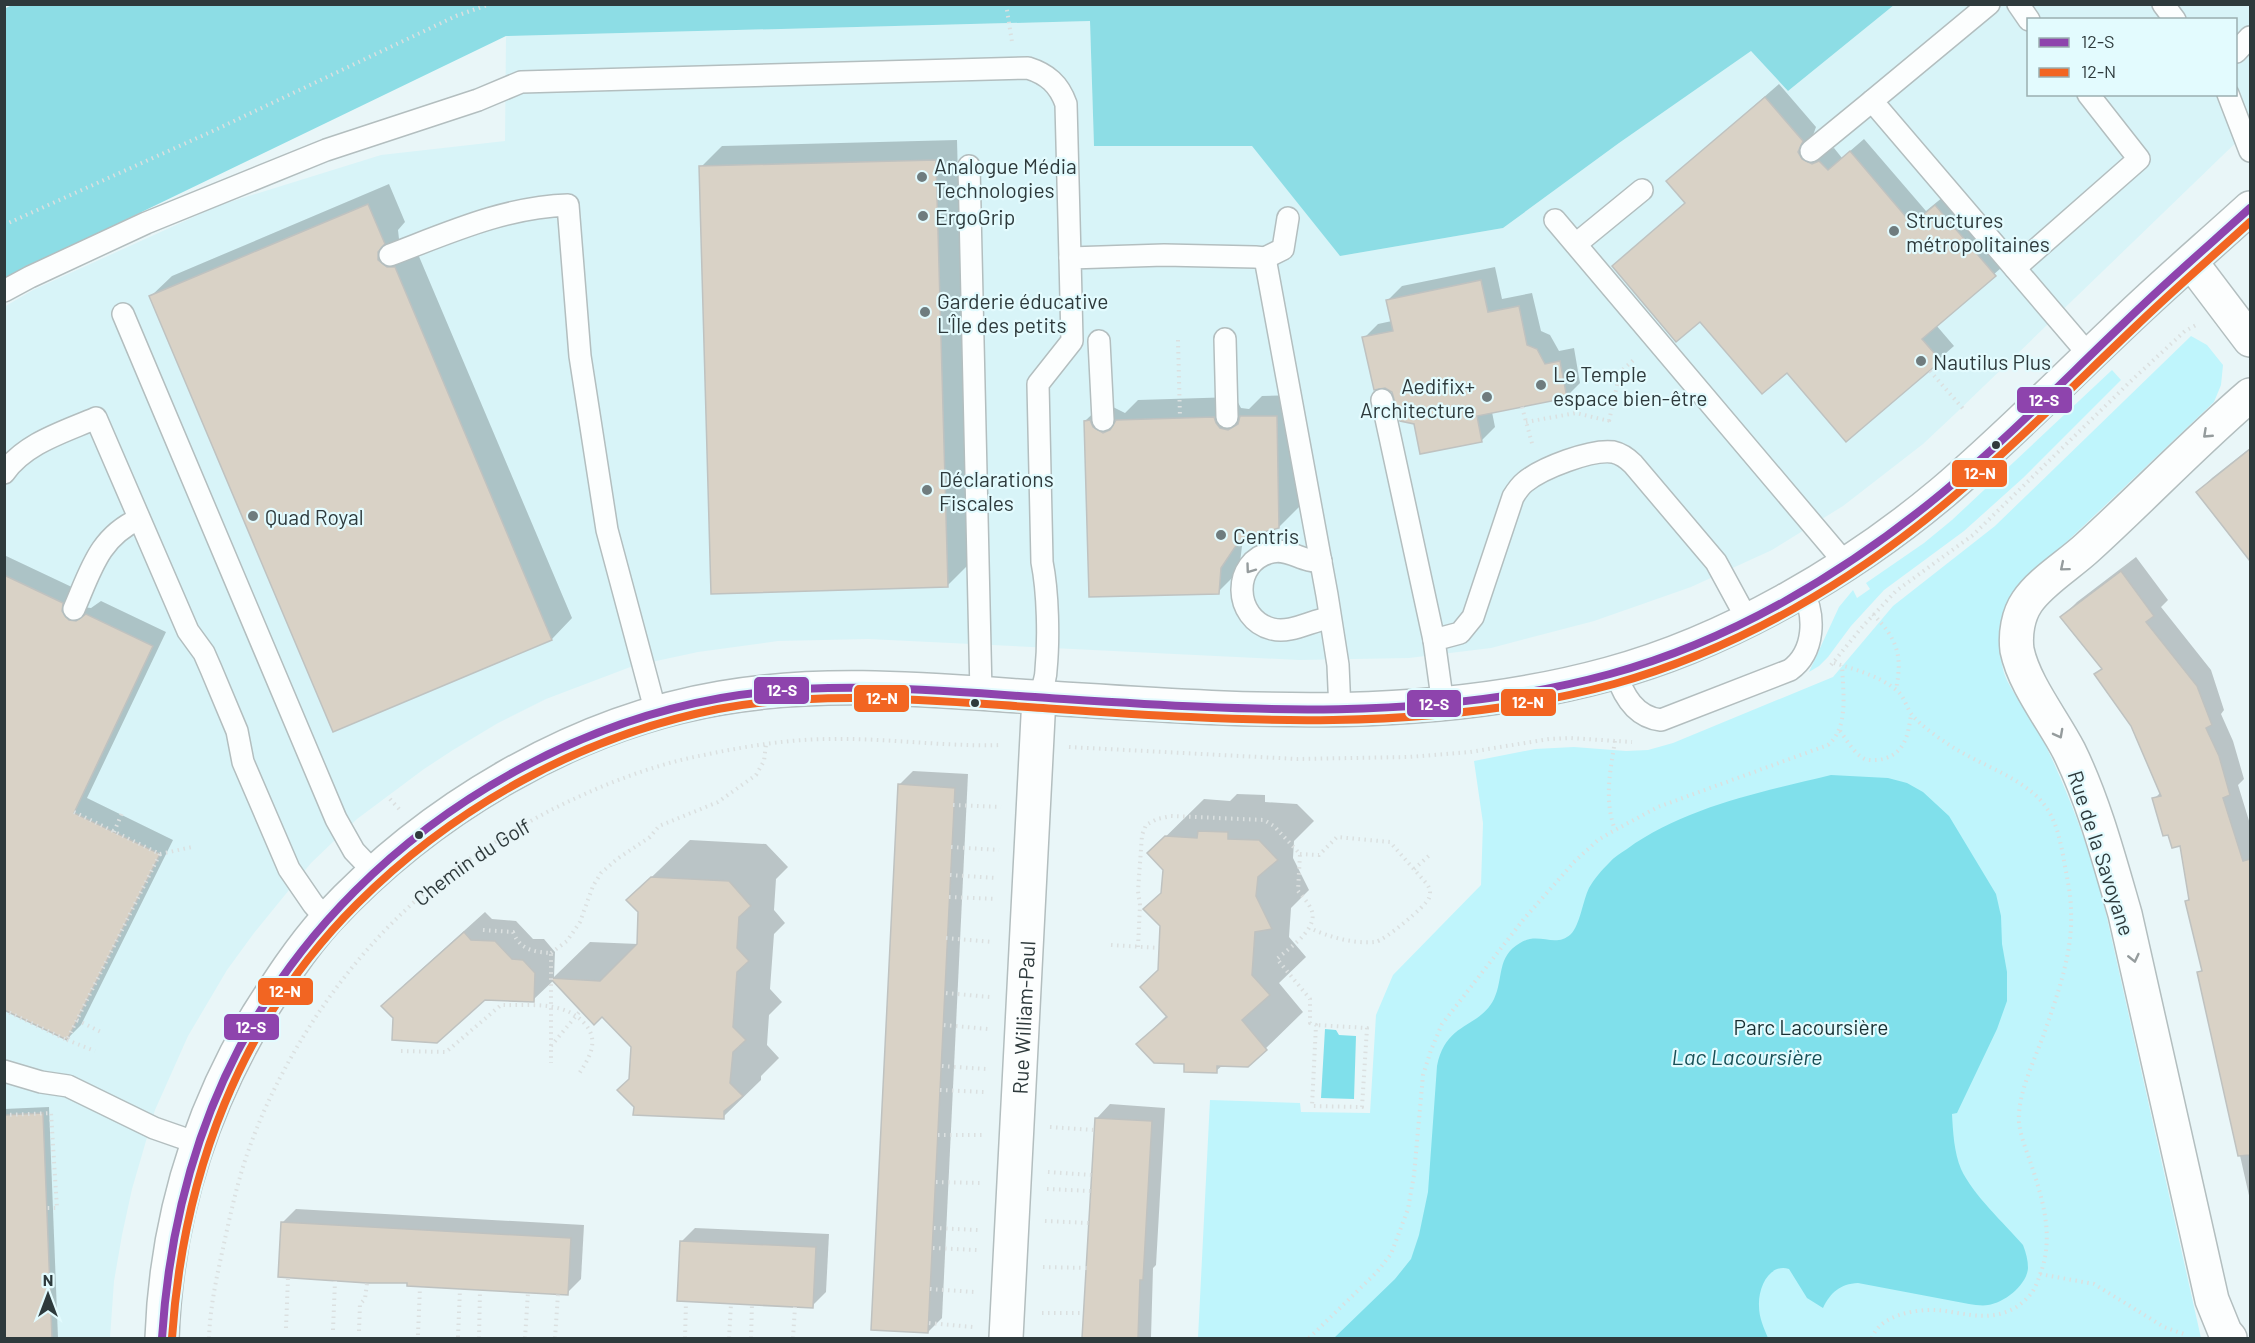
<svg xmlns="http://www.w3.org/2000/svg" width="2255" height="1343" font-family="Barlow,sans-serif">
  <rect width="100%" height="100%" fill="#e9f6f8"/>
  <path fill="#d8f4f8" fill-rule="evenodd" d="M1894,5H2250V129L1956,413L1923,444L1843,506L1772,550L1691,587L1594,621L1491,648L1409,658L1299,660L868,639L778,641L698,652L633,666L546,699L498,723L453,750L424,769L357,819L311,863L254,933L227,970L188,1036L155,1110L132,1189L122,1235L114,1281L110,1338H5L4,307L33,290L220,205L381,155L505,141L506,36L1090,21L1094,146H1252L1340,256L1503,228L1619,143L1751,51L1788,91ZM2028,20H2236V94H2028Z"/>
  <g fill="#bff5fc">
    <path d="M2191,336L2207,345L2223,365L2221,385L2214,402L2016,590C2000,612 1996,642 2003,669C2007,688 2032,717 2041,736C2065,784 2082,831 2099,882L2201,1338H1198L1210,1100L1300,1103L1301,1112L1370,1113L1376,1015L1393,975L1481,885L1483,823L1474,761L1535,749L1574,747L1626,751L1648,750L1673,743L1833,677L1893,606L1995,526Z"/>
    <path d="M2112,370L2121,380L2023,478L1964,531L1884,590L1851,626L1828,657L1819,666L1809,672L1839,607L1853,590L1857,598L1870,589L1866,583L1924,543L1952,520Z"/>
  </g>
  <path fill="#8ddde5" d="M12,5H1894L1788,91L1751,51L1619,143L1503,228L1340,256L1252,146H1094L1090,21L506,36L5,278L4,9Z"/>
  <g fill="#80e0eb">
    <path d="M1831,775L1888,778L1907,783L1923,792L1949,816L1996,894L2001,916L2002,944L2007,972V1001L1997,1029L1957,1113L1952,1114C1953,1132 1954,1152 1961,1169C1973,1195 2004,1223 2023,1245C2026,1253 2028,1260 2028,1268C2027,1285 2004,1303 1988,1305C1983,1306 1975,1305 1969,1304L1858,1283C1840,1284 1831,1292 1823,1308L1807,1298L1789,1269C1769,1263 1758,1288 1759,1306C1759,1318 1764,1328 1768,1338H1334L1395,1279L1411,1259L1419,1235L1428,1192L1437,1066C1446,1021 1479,1029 1494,999C1504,978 1496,957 1520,943C1539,931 1555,949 1571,934C1580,925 1583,900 1589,888C1594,879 1602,870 1609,863C1614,857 1621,853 1627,849C1685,807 1762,792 1831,775Z"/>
    <path d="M1325,1029L1336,1030L1339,1035L1356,1036L1354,1099L1321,1098Z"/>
  </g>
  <g fill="#0003">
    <path d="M1779,84L1816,127L1812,138L1827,150L1834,148L1842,158L1864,139L1926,211L1949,192L2009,261L1936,325L1954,346L1847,440L1787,370L1614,266L1686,202L1668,181Z"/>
    <path d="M957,140L968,565L947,586L701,167L722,146Z"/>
    <path d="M389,184L405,222L398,230L399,239L409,247H415L572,618L552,639L334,730L151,296L172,276Z"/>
    <path d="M1495,267L1502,299L1532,293L1541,331L1550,335L1559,351L1574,348L1580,383L1566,397L1492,412L1495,427L1481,441L1416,423L1393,391L1364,338L1378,324L1392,321L1388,300L1402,286Z"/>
    <path d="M1297,395L1300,506L1279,527L1263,530L1246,538L1242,546L1239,571L1218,592L1085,421L1106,401L1111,400L1113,407L1125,413L1138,400L1235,397L1241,408L1249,409L1262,396Z"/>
    <path d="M2250,448V559L2198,492L2212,478Z"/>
    <path d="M4,555L76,589L82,607L91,608L101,601L166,632L87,798L173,840L81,1025L67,1039L4,1009Z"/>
    <path d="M2136,557L2168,600L2161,607L2211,670L2224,710L2221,714L2233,741L2244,779L2238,785L2250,824V1200L2199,973L2203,968L2186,902L2190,897L2181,844L2154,799L2161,792L2132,725L2096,675L2103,668L2062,617L2077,602Z"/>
    <path d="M913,771L968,774L942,1318L928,1332L899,785Z"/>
    <path d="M1237,794L1265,795V802L1297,804L1314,821L1294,841L1293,858L1309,890L1291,908L1289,937L1306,957L1279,983L1303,1012L1265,1049L1223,1065L1216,1071L1186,1063L1138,1044L1167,1015L1159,969L1162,926L1145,909L1163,891L1165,869L1149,853L1204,799L1230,801Z"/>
    <path d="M690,840L766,844L788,867L776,879L774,910L785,923L774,934L770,989L782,1002L769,1015L767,1045L779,1058L761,1076V1080L723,1117L630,1079L633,1046L602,1015L554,980L533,1000L404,985L485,912L492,919L516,921L533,939H544L555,952L554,977L590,942L638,944L639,911L628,900Z"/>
    <path d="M1110,1104L1165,1108L1156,1265L1153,1268L1151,1338H1084L1097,1118Z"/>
    <path d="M49,1107L58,1338H4V1109Z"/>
    <path d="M296,1209L584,1225L581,1279L567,1293L282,1223Z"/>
    <path d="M695,1228L829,1234L826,1292L812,1306L682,1241Z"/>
  </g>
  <g fill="#d9d2c6" stroke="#bfc2c0" stroke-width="1.5">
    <path d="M1765,97L1803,141L1798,152L1802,159L1812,164L1819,161L1828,170L1850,151L1912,224L1935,205L1996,276L1922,339L1941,361L1846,442L1787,373L1762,394L1700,322L1676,342L1612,266L1685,203L1666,181Z"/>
    <path d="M936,160L948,587L711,594L699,166Z"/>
    <path d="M368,204L385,244L378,252V260L387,267H395L552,640L333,732L149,296Z"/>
    <path d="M1481,280L1488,312L1519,306L1527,345L1537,349L1545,364L1560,361L1567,398L1477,416L1482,442L1420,454L1414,424L1400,421L1392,392L1385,388L1374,390L1362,337L1393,331L1386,300Z"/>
    <path d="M1240,416H1277L1279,528L1253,535L1235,547L1221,568L1219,594L1089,597L1084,421L1090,420L1093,427L1103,433L1110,430L1116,420L1214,417L1216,423L1220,428L1228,430L1238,424Z"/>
    <path d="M2250,449V561L2196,492Z"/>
    <path d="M2121,571L2154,616L2146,622L2197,686L2212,725L2206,728L2219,756L2230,795L2223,798L2243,861L2250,859V1155L2238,1156L2197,972L2202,971L2185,901L2189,900L2180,846L2172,848L2168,835L2163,836L2152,798L2161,796L2131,726L2094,674L2102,669L2060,617Z"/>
    <path d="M4,575L63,603L62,611L69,620L76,621L86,614L153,646L74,813L160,854L67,1040L4,1010Z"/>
    <path d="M898,784L955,788L928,1333L871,1330Z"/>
    <path d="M1198,831L1228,832V839L1259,840L1278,860L1258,877L1256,896L1272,929L1255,932L1252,975L1270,995L1242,1020L1267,1050L1248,1067L1217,1066V1073L1184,1072V1064L1154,1063L1136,1044L1167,1017L1140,987L1158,970L1160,926L1143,909L1161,893L1163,870L1147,853L1165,836L1197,838Z"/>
    <path d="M651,877L729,881L751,906L739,917L737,948L749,961L737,972L733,1027L746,1040L733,1052L730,1083L743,1096L724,1111V1119L633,1115L634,1107L617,1090L629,1079L631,1047L602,1017L594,1025L550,978L600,981L637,944L638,912L626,900Z"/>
    <path d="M464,932L471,940L495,941L512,959L523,960L535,973L534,1002L485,1000L437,1043L392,1040L393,1018L381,1006Z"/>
    <path d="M43,1113L52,1338H4V1115Z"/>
    <path d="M1095,1118L1152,1121L1143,1280H1140L1138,1338H1082Z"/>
    <path d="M281,1222L571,1238L568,1295L407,1286V1283H367L278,1277Z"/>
    <path d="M680,1241L816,1247L813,1308L677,1301Z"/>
  </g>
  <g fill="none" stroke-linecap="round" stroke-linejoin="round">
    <defs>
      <g id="lane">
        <path d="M1989,4L1872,101L2089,355"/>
        <path d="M2018,4L2029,20"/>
        <path d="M2163,4L2175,20"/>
        <path d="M2236,52L2250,37"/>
        <path d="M2228,94L2250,151"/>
        <path d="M1811,151L1872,101"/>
        <path d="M969,166L981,693"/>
        <path d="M1555,220L1846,564"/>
        <path d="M1576,244L1642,190"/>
        <path d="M390,255C448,233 505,207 568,205L580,356L607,530L656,713"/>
        <path d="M1265,258L1283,249L1288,218"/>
        <path d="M2015,268L2139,159L2088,94"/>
        <path d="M4,291L30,277L146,223L326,150L478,100L521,82L1028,68C1047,74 1059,84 1066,104L1070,258"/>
        <path d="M123,314L336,819L354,851L374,872"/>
        <path d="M1225,339L1227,417"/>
        <path d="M1099,341L1103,420"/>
        <path d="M1382,400L1434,640"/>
        <path d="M4,473C25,443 64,432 96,418L188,631L204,653L211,669L237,731L243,762L289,869L313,904L327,920"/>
        <path d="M1321,561C1303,563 1290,548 1272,552C1231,561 1233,619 1272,629C1291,634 1312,620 1330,618"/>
        <path d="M74,609C91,570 99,537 139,519"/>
        <path d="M1616,673C1623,695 1635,717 1661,720L1790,670C1815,652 1816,615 1802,590"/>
        <path d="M1039,697C1042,689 1046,679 1046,670C1049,639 1048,592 1042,562L1038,384L1072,341L1070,258L1164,255L1255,257L1265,258L1327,595L1338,665L1340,711"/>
        <path d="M1443,705L1434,640L1460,633L1473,617L1513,497C1516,492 1520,486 1525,482C1542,468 1591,449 1613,452C1622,454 1627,458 1633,464L1716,562L1747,619"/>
        <path d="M4,1071L41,1082L68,1086L154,1128L197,1143"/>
      </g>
      <g id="street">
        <path d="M2191,262L2250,340"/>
        <path id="s2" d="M1006,1338L1039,697"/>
        <path d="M2230,1338L2225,1332L2212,1300L2125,914C2109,859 2094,802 2069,751C2053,720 2024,684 2017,650C2015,634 2018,615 2027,602C2040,582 2070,564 2088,547C2143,497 2194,443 2250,395"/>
      </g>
      <path id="secondary" d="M162,1338C166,1222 198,1115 258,1015C279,982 300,949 327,919C428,810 573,723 721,698C829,679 940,691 1048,698C1239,710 1423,725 1609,674C1727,642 1849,571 1942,493C2002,442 2057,386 2114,332C2158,289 2205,249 2250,208"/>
    </defs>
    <use href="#lane" stroke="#b3bebf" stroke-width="24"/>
    <use href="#street" stroke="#b3bebf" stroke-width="36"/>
    <use href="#secondary" stroke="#b3bebf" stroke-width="36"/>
    <g stroke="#dbe0e0" stroke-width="4" stroke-dasharray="1.5 4.5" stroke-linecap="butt">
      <path d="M1006,4L1012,42"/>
      <path d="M4,225L215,130L456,16L490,4"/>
      <path d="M1178,340L1180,418"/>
      <path d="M1930,371L1965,411"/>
      <path d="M1522,407L1533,447"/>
      <path d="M1609,421L1620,372L1636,358"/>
      <path d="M1526,422L1576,413L1609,421V425"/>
      <path d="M1873,614C1897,639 1903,655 1896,689"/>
      <path d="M1834,663C1854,669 1879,676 1895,689C1905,696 1906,708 1913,716C1921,726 1943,741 1954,748C1980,764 2009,773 2033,793C2053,810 2058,830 2063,855C2066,873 2071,893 2071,911C2073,952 2058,993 2045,1031C2036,1057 2017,1094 2019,1122C2020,1134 2025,1147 2029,1158C2041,1194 2054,1231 2042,1269C2039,1277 2036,1288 2030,1295C2023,1303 2014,1310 2003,1313C1982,1320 1959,1312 1937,1310C1915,1309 1880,1315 1872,1338"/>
      <path d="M1831,665L1863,626L1896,591L1973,535L2133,379L2185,331L2198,324"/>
      <path d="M1840,731C1847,740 1854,754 1865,759C1870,761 1879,760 1883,759C1905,753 1908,735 1911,715"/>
      <path d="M1615,741C1610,772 1604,800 1615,830"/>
      <path d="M1069,747L1297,759L1409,757L1470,752L1549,739L1570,738L1632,742"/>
      <path d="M390,799L400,810"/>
      <path d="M953,805L1001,807"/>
      <path d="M114,832L122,813"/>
      <path d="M951,847L999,850"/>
      <path d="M160,854L192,847"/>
      <path d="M1300,854L1319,855L1337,837L1390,842L1427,884C1430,889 1431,892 1429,898C1426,906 1384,941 1375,942C1354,944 1328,937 1310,928"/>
      <path d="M1414,869L1431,854"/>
      <path d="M950,875L997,878"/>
      <path d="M949,897L996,899"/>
      <path d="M483,930L513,932C520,950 534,952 551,953V1063"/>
      <path d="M946,938L993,942"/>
      <path d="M1111,945L1159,948"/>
      <path d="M1138,947L1140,905L1138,891L1142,835L1146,825L1157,819L1171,816L1264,820L1274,826L1300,854L1298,891C1302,896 1307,901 1310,907C1322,927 1290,947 1277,959L1310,999V1023L1316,1025L1312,1106L1362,1107L1367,1028L1316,1025"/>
      <path d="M551,953L567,941L580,922L593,886L601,873L617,859L650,837L659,826L718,802L756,775L764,761L766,744"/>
      <path d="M946,993L990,997"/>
      <path d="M4,1010L67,1040L160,854L74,812"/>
      <path d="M77,1020L103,1033"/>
      <path d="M944,1025L988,1029"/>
      <path d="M67,1040L95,1051"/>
      <path d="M551,1046L581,1010"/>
      <path d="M401,1051L446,1052L501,1005C530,1006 564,1000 585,1024C600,1041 589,1059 578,1075"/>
      <path d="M942,1066L986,1069"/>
      <path d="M940,1090L984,1092"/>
      <path d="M4,1115L51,1113L57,1208H47"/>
      <path d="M1050,1127L1094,1130"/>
      <path d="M938,1135H982"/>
      <path d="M1048,1172L1092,1175"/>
      <path d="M936,1182L981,1183"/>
      <path d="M1047,1189L1091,1191"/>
      <path d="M1045,1221L1089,1223"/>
      <path d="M934,1228L978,1230"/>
      <path d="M933,1248L977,1250"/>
      <path d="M1043,1267L1087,1268"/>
      <path d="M2040,1274L2094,1284L2164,1327L2184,1334L2183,1338"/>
      <path d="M930,1289L975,1292"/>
      <path d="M1042,1313H1083"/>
      <path d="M929,1323L973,1327"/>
      <path d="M286,1328L288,1278"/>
      <path d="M333,1330L335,1281"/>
      <path d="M359,1331L360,1304L365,1299L367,1283"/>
      <path d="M418,1335L420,1287"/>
      <path d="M458,1337L460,1289"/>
      <path id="s1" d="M209,1338C210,1305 218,1271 225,1239C232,1207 239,1176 250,1146C286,1047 357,944 442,879C476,853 513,830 551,810C599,786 651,765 704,755C747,746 789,739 833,739C889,738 945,747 1002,745"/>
      <path d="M479,1338L480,1290"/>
      <path d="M525,1338L528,1292"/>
      <path d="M555,1338L558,1294"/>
      <path d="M685,1338L686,1302"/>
      <path d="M729,1338L731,1304"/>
      <path d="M751,1338L752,1304"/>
      <path d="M793,1338L795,1307"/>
      <path d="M1309,1338L1377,1272L1391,1254L1408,1209L1414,1175L1423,1075L1431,1050L1442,1024L1523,920L1574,862L1598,840L1615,830L1658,807L1828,745C1849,728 1843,691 1842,665"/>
    </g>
    <use href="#lane" stroke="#fcfefe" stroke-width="21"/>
    <use href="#street" stroke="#fcfefe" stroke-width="33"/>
    <use href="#secondary" stroke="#fcfefe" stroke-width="33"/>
    <defs>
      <path id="bus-1" d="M162,1338C173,1166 232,1014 355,891C453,793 585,722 721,698C829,679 940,691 1049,698C1236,710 1427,724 1610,674C1731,641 1845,573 1942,493C2006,440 2064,380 2124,323C2165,283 2208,246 2250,208"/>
      <path id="bus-2" d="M172,1338C183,1175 239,1022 357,904C455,806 582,736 718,709C825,689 936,701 1043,708C1233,721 1428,735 1614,684C1739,649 1856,580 1954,496C2017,443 2075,384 2135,327C2172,291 2212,257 2250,222"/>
    </defs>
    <use href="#bus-1" stroke="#e3fbfe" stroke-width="12"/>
    <use href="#bus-2" stroke="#e3fbfe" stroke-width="12"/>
    <use href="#bus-1" stroke="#8e44ad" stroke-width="8"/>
    <use href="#bus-2" stroke="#f26522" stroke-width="8"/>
  </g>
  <defs><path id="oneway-chevron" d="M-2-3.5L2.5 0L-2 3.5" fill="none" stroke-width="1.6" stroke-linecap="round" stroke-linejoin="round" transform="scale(1.5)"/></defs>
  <g stroke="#959c9d">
    <use href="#oneway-chevron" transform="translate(2207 434) rotate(137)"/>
    <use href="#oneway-chevron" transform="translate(2064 567) rotate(140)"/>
    <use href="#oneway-chevron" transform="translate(1250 569) rotate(126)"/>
    <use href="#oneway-chevron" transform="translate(2059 734) rotate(62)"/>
    <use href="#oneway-chevron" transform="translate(2134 958) rotate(77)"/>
  </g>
  <g fill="#6f7c7e" stroke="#e3fbfe" stroke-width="2">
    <circle cx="922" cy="177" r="6"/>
    <circle cx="923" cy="216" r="6"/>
    <circle cx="1894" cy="231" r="6"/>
    <circle cx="925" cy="312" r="6"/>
    <circle cx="1921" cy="361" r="6"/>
    <circle cx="1541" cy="385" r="6"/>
    <circle cx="1487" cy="397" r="6"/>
    <circle cx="927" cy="490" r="6"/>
    <circle cx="253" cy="516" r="6"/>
    <circle cx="1221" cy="535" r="6"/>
  </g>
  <g fill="#2e3a3c" stroke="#e3fbfe" stroke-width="2">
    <circle cx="1996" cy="445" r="5"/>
    <circle cx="975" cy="703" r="5"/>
    <circle cx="419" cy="835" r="5"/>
  </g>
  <g text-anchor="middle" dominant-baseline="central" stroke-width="4.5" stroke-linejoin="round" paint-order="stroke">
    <g font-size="21" fill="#2e3a3c" stroke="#e3fbfe" text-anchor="start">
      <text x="934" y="165">Analogue Média<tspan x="934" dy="24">Technologies</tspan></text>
      <text x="935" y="216">ErgoGrip</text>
      <text x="1906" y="219">Structures<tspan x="1906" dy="24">métropolitaines</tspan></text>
      <text x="937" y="300">Garderie éducative<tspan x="937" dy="24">L'Île des petits</tspan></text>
      <text x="1933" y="361">Nautilus Plus</text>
      <text x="1553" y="373">Le Temple<tspan x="1553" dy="24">espace bien-être</tspan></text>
      <text x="1475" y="385" text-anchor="end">Aedifix+<tspan x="1475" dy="24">Architecture</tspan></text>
      <text x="939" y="478">Déclarations<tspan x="939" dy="24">Fiscales</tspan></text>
      <text x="265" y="516">Quad Royal</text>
      <text x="1233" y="535">Centris</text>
    </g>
    <g font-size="21" fill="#2e3a3c" stroke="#e3fbfe">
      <text transform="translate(2102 853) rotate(72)">Rue de la Savoyane</text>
      <text stroke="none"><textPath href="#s1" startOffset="564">Chemin du Golf</textPath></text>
      <text stroke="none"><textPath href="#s2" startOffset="321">Rue William-Paul</textPath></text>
    </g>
    <g font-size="21" fill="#193033" stroke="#e3fbfe">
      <text x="1811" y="1026">Parc Lacoursière</text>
    </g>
    <g font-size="22" font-style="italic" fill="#185057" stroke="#e3fbfe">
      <text x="1747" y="1056">Lac Lacoursière</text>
    </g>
  </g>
  <g stroke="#e3fbfe" stroke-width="2">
    <rect x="2016" y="386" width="57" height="28" rx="6" fill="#8e44ad"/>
    <rect x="1951" y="459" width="57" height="29" rx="6" fill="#f26522"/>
    <rect x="753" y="676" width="57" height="29" rx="6" fill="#8e44ad"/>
    <rect x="853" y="684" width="57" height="29" rx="6" fill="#f26522"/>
    <rect x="1500" y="688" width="57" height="29" rx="6" fill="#f26522"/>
    <rect x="1406" y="689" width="56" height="29" rx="6" fill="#8e44ad"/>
    <rect x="257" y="977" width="57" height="29" rx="6" fill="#f26522"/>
    <rect x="223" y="1013" width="57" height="28" rx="6" fill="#8e44ad"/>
  </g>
  <g font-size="16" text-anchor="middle" font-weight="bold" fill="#fff">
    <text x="2044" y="406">12-S</text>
    <text x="1980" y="479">12-N</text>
    <text x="782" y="696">12-S</text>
    <text x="882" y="704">12-N</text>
    <text x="1528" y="708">12-N</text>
    <text x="1434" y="710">12-S</text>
    <text x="285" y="997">12-N</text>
    <text x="251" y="1033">12-S</text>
  </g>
  <rect width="2255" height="1343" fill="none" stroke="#2e3a3c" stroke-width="12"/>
  <rect x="2027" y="18" width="210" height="78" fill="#e3fbfe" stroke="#9baeb0" stroke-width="1.5"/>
  <rect x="2039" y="38" width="30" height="9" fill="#8e44ad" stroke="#9baeb0" stroke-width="1.5"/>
  <text x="2081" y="48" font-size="18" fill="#2e3a3c">12-S</text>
  <rect x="2039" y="68" width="30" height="9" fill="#f26522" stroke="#9baeb0" stroke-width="1.5"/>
  <text x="2081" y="78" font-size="18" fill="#2e3a3c">12-N</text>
  <g transform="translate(48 1295)" stroke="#e3fbfe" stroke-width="4.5" paint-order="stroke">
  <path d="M0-4.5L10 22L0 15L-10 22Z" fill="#2e3a3c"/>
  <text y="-9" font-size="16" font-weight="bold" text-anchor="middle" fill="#2e3a3c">N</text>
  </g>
</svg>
